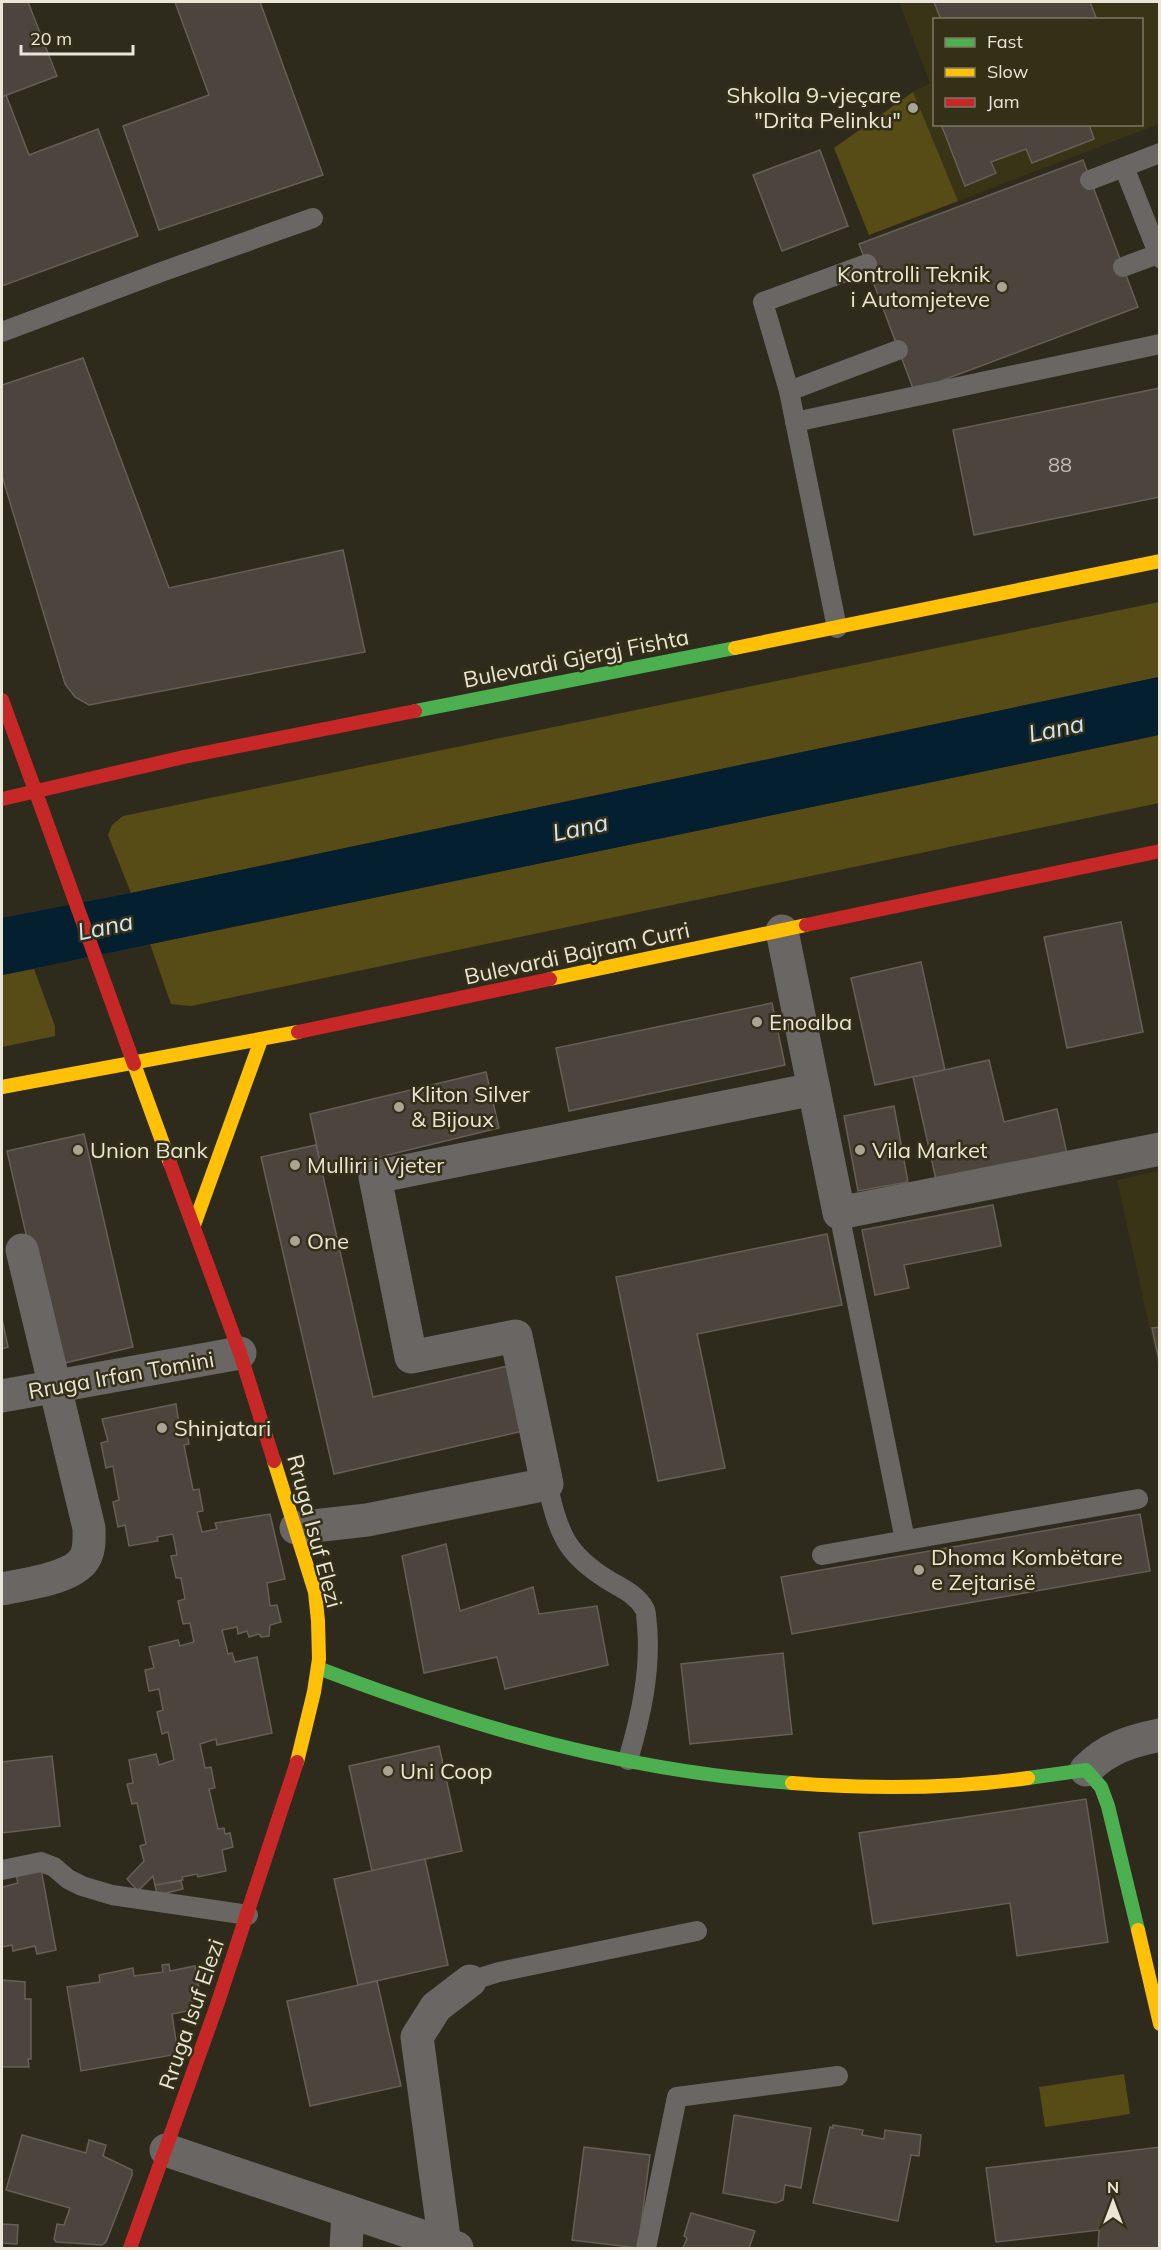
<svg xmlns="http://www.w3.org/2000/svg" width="1161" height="2250" font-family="Mulish,sans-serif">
  <rect width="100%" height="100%" fill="#2e2b1d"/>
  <g fill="#393416" fill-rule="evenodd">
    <path d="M899,2H1159V124L869,235L834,148L913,92L930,83ZM934,20H1142V124H934Z"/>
    <path d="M1159,1171V1370L1117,1180Z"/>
  </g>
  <g fill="#574c15">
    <path d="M913,92L958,201L869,235L834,148Z"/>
    <path d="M1159,602V677L131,893L108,835L112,825L123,816Z"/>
    <path d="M1159,735V803L191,1006L171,1004L150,944Z"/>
    <path d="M34,969L55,1026V1036L2,1047V975Z"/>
    <path d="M1124,2074L1130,2114L1045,2127L1039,2087Z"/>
  </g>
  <path fill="#041f30" d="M1159,677V735L2,975V918L131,893Z"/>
  <g fill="#4b453e" stroke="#665f57" stroke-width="1.5">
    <path d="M2,2H28L57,76L2,97Z"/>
    <path d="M175,2H260L323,175L159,230L123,126L209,95Z"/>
    <path d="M934,2H1090L1097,20H941Z"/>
    <path d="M6,95L29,155L98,129L138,236L2,286V97Z"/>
    <path d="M941,124H1089L1094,139L1032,163L1026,149L991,162L996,173L965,186Z"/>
    <path d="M820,150L848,226L782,251L753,175Z"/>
    <path d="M1083,160L1138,307L914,391L859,244Z"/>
    <path d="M83,358L169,588L343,550L365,652L89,705L75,697L65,684L2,476V385Z"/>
    <path d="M1160,388V497L974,535L953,430Z"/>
    <path d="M1121,922L1143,1032L1067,1048L1044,937Z"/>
    <path d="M921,962L945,1070L875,1085L851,978Z"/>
    <path d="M772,1003L785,1065L569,1111L556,1048Z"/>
    <path d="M989,1060L1004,1122L1057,1109L1067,1154L937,1184L913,1077Z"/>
    <path d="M486,1072L499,1128L322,1171L310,1114Z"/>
    <path d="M894,1106L908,1182L858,1191L844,1116Z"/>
    <path d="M84,1134L133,1347L56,1365L7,1151Z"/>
    <path d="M316,1145L373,1397L508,1366L523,1431L334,1474L261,1157Z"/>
    <path d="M993,1205L1001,1246L904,1265L909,1288L875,1295L862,1230Z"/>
    <path d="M827,1234L842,1305L697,1334L725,1468L658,1481L616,1277Z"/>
    <path d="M2,1319L8,1347L2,1349Z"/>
    <path d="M1160,1327V1365L1152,1328Z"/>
    <path d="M176,1404L179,1423L185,1422L189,1444L184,1445L193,1490L199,1489L203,1511L197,1512L202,1532L217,1529L215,1523L270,1514L285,1579L267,1583L270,1606L277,1605L281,1622L270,1625L269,1636L261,1637L259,1634L249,1637L247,1631L238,1634L237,1627L222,1630L228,1654L232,1653L235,1662L257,1657L272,1733L217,1745L216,1739L200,1744L205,1768L211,1767L215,1788L209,1789L218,1829L224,1828L225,1834L230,1833L233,1847L222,1850L226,1871L198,1877L197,1874L182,1877L183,1880L155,1885L153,1876L138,1891L127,1879L144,1861L140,1846L146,1844L137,1803L132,1804L127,1784L133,1783L129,1760L156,1754L159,1765L174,1760L168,1732L162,1734L157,1712L163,1710L159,1689L149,1691L145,1670L154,1668L149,1647L178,1640L180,1646L194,1642L190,1623L183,1624L178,1601L185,1599L181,1578H176L171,1556L177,1555L173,1534L157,1537L158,1541L129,1546L125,1525L118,1527L113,1502L119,1500L113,1466L106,1468L101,1443L108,1441L102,1419Z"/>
    <path d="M1140,1514L1150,1571L792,1634L781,1577Z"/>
    <path d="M446,1544L460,1611L533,1587L539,1614L597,1606L608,1665L505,1689L497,1657L424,1673L402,1556Z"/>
    <path d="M783,1653L792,1734L690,1744L681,1664Z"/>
    <path d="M439,1746L462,1851L372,1871L349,1766Z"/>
    <path d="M52,1756L60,1826L2,1833V1762Z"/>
    <path d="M1086,1799L1108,1942L1017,1956L1010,1903L873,1924L859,1833Z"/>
    <path d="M425,1859L448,1965L358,1985L334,1879Z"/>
    <path d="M41,1869L56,1950L37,1954L35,1946L13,1951L12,1945L2,1947V1884L3,1887L18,1883L16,1874Z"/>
    <path d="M181,1881L183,1889L157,1895L155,1885Z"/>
    <path d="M169,1964L170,1971L195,1966L200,1995L191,1997L193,2010L172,2014L178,2054L81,2071L67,1987L100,1982L99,1975L133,1968L134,1976L163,1972L162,1965Z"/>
    <path d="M2,1980L25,1982V1999H31V2059H28L29,2067H2Z"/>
    <path d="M377,1981L401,2086L310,2106L287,2001Z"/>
    <path d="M734,2115L811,2128L801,2188L785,2185L783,2200L776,2203L723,2193Z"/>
    <path d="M833,2125L863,2130L862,2135L884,2139L885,2130L921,2135L919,2156L911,2155L898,2221L813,2203L830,2127L833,2128Z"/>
    <path d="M22,2135L86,2153L89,2140L106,2145L103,2156L132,2170V2175L106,2242L102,2245L56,2242L54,2239L57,2224L64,2225L70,2208L6,2190Z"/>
    <path d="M584,2147L650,2155L638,2248L572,2240Z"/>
    <path d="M1160,2147V2248H1098L1099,2230L996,2242L986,2168Z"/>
    <path d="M691,2213L755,2231L749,2248H683L687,2238L684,2236Z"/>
    <path d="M2,2224L18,2225L17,2244L2,2243Z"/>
  </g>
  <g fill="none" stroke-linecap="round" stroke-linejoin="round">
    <g stroke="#6a6663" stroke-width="20">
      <path d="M1124,167L1160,258"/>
      <path d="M1090,180L1160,153"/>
      <path d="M1123,267L1158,254"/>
      <path d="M2,332L164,271L313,218"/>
      <path d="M789,391L898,350"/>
      <path d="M795,422L1160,344"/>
      <path d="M837,628L789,391L763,302L867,264"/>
      <path d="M839,1213L905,1540"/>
      <path d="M547,1484C559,1532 564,1553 608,1580C621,1588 636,1594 644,1608C647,1612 646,1620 647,1625C651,1671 641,1716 628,1760"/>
      <path d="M822,1555L1138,1499"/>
      <path d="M2,1870L41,1862L54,1867L68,1879L82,1886L112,1895L248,1915"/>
      <path d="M470,1981L499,1972L697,1931"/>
      <path d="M646,2248L677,2097L838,2076"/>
    </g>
    <g stroke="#6a6663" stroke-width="33">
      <path d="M782,931L839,1213L1160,1149"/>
      <path d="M2,1396L240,1353"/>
      <path d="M296,1528L367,1520L547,1484L516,1336L411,1357L375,1177L814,1089"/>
      <path d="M2,1589C24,1584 76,1579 86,1556C90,1547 89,1538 89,1528L22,1250"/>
      <path d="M1086,1770C1107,1748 1131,1741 1160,1735"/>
      <path d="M166,2150L457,2248"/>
      <path d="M445,2245L417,2037L436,2007L470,1981"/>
      <path d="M346,2248L348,2211"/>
    </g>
    <g stroke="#4caf50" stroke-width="14">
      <path d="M415,711L735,648"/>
      <path d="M318,1668C475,1728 623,1771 792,1783"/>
      <path d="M1028,1778L1086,1770L1101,1787L1108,1806L1138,1930"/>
    </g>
    <g stroke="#ffc107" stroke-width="14">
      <path d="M735,648L1160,561"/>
      <path d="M550,979L806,925"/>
      <path d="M134,1064L170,1163"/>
      <path d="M2,1087L298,1032"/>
      <path d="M194,1225L261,1040"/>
      <path d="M274,1461L315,1592L318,1621L319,1659L314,1692L297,1762"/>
      <path d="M792,1783C870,1789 951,1789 1028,1778"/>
      <path d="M1138,1930L1160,2024"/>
    </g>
    <g stroke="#c62828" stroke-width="14">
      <path d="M2,700L35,790"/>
      <path d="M35,790L134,1064"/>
      <path d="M2,799L184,757L415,711"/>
      <path d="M806,925L1160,851"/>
      <path d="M298,1032L550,979"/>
      <path d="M170,1163L240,1353L274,1461"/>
      <path d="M130,2248L217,2005L297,1762"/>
    </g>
  </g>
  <g fill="#a8a597" stroke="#342f17" stroke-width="2">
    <circle cx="913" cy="108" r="6"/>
    <circle cx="1002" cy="287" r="6"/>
    <circle cx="757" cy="1022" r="6"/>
    <circle cx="399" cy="1107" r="6"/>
    <circle cx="78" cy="1150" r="6"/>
    <circle cx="860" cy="1150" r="6"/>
    <circle cx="295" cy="1165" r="6"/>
    <circle cx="295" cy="1241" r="6"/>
    <circle cx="162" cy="1428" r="6"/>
    <circle cx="919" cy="1570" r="6"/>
    <circle cx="388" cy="1771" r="6"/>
  </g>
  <g text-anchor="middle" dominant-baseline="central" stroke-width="5" stroke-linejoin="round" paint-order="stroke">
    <g font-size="20" fill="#c2beb2">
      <text x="1060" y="464">88</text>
    </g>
    <g font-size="22" fill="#e9e6d8" stroke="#342f17" text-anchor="start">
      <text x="901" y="95" text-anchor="end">Shkolla 9-vjeçare<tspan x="901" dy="25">"Drita Pelinku"</tspan></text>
      <text x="990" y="274" text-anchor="end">Kontrolli Teknik<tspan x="990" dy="25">i Automjeteve</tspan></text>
      <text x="769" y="1022">Enoalba</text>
      <text x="411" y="1094">Kliton Silver<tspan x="411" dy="25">&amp; Bijoux</tspan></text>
      <text x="90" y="1150">Union Bank</text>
      <text x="872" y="1150">Vila Market</text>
      <text x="307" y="1165">Mulliri i Vjeter</text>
      <text x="307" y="1241">One</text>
      <text x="174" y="1428">Shinjatari</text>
      <text x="931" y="1557">Dhoma Kombëtare<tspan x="931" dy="25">e Zejtarisë</tspan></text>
      <text x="400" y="1771">Uni Coop</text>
    </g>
    <g font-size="22" fill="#e9e6d8" stroke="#342f17">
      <text transform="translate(576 658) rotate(-11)">Bulevardi Gjergj Fishta</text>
      <text transform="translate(577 953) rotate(-12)">Bulevardi Bajram Curri</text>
      <text transform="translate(121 1375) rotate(-10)">Rruga Irfan Tomini</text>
      <text transform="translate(315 1531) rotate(75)">Rruga Isuf Elezi</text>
      <text transform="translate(191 2014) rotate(-71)">Rruga Isuf Elezi</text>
    </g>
    <g font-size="24" font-style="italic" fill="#d1e6f7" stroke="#342f17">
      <text transform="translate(1056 728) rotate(-12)">Lana</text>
      <text transform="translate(580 827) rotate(-12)">Lana</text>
      <text transform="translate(105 926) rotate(-12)">Lana</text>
    </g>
  </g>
  <rect width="1161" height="2250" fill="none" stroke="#e9e6d8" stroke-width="6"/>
  <rect x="933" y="18" width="210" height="108" fill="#342f17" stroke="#7c7864" stroke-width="1.5"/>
  <rect x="945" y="38" width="30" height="9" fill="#4caf50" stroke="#7c7864" stroke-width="1.5"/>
  <text x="987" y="48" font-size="18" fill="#e9e6d8">Fast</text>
  <rect x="945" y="68" width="30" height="9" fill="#ffc107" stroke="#7c7864" stroke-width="1.5"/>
  <text x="987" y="78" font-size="18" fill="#e9e6d8">Slow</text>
  <rect x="945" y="98" width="30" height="9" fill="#c62828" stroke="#7c7864" stroke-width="1.5"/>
  <text x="987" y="108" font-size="18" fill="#e9e6d8">Jam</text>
  <g transform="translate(1113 2202)" stroke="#342f17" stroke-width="4.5" paint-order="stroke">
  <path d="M0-4.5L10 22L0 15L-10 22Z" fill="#e9e6d8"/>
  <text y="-9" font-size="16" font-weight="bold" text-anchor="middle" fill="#e9e6d8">N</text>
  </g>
  <path d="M21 45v9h112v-9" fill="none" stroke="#e9e6d8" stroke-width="3"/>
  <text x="30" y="45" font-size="18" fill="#e9e6d8" stroke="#342f17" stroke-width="4.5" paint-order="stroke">20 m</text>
</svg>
